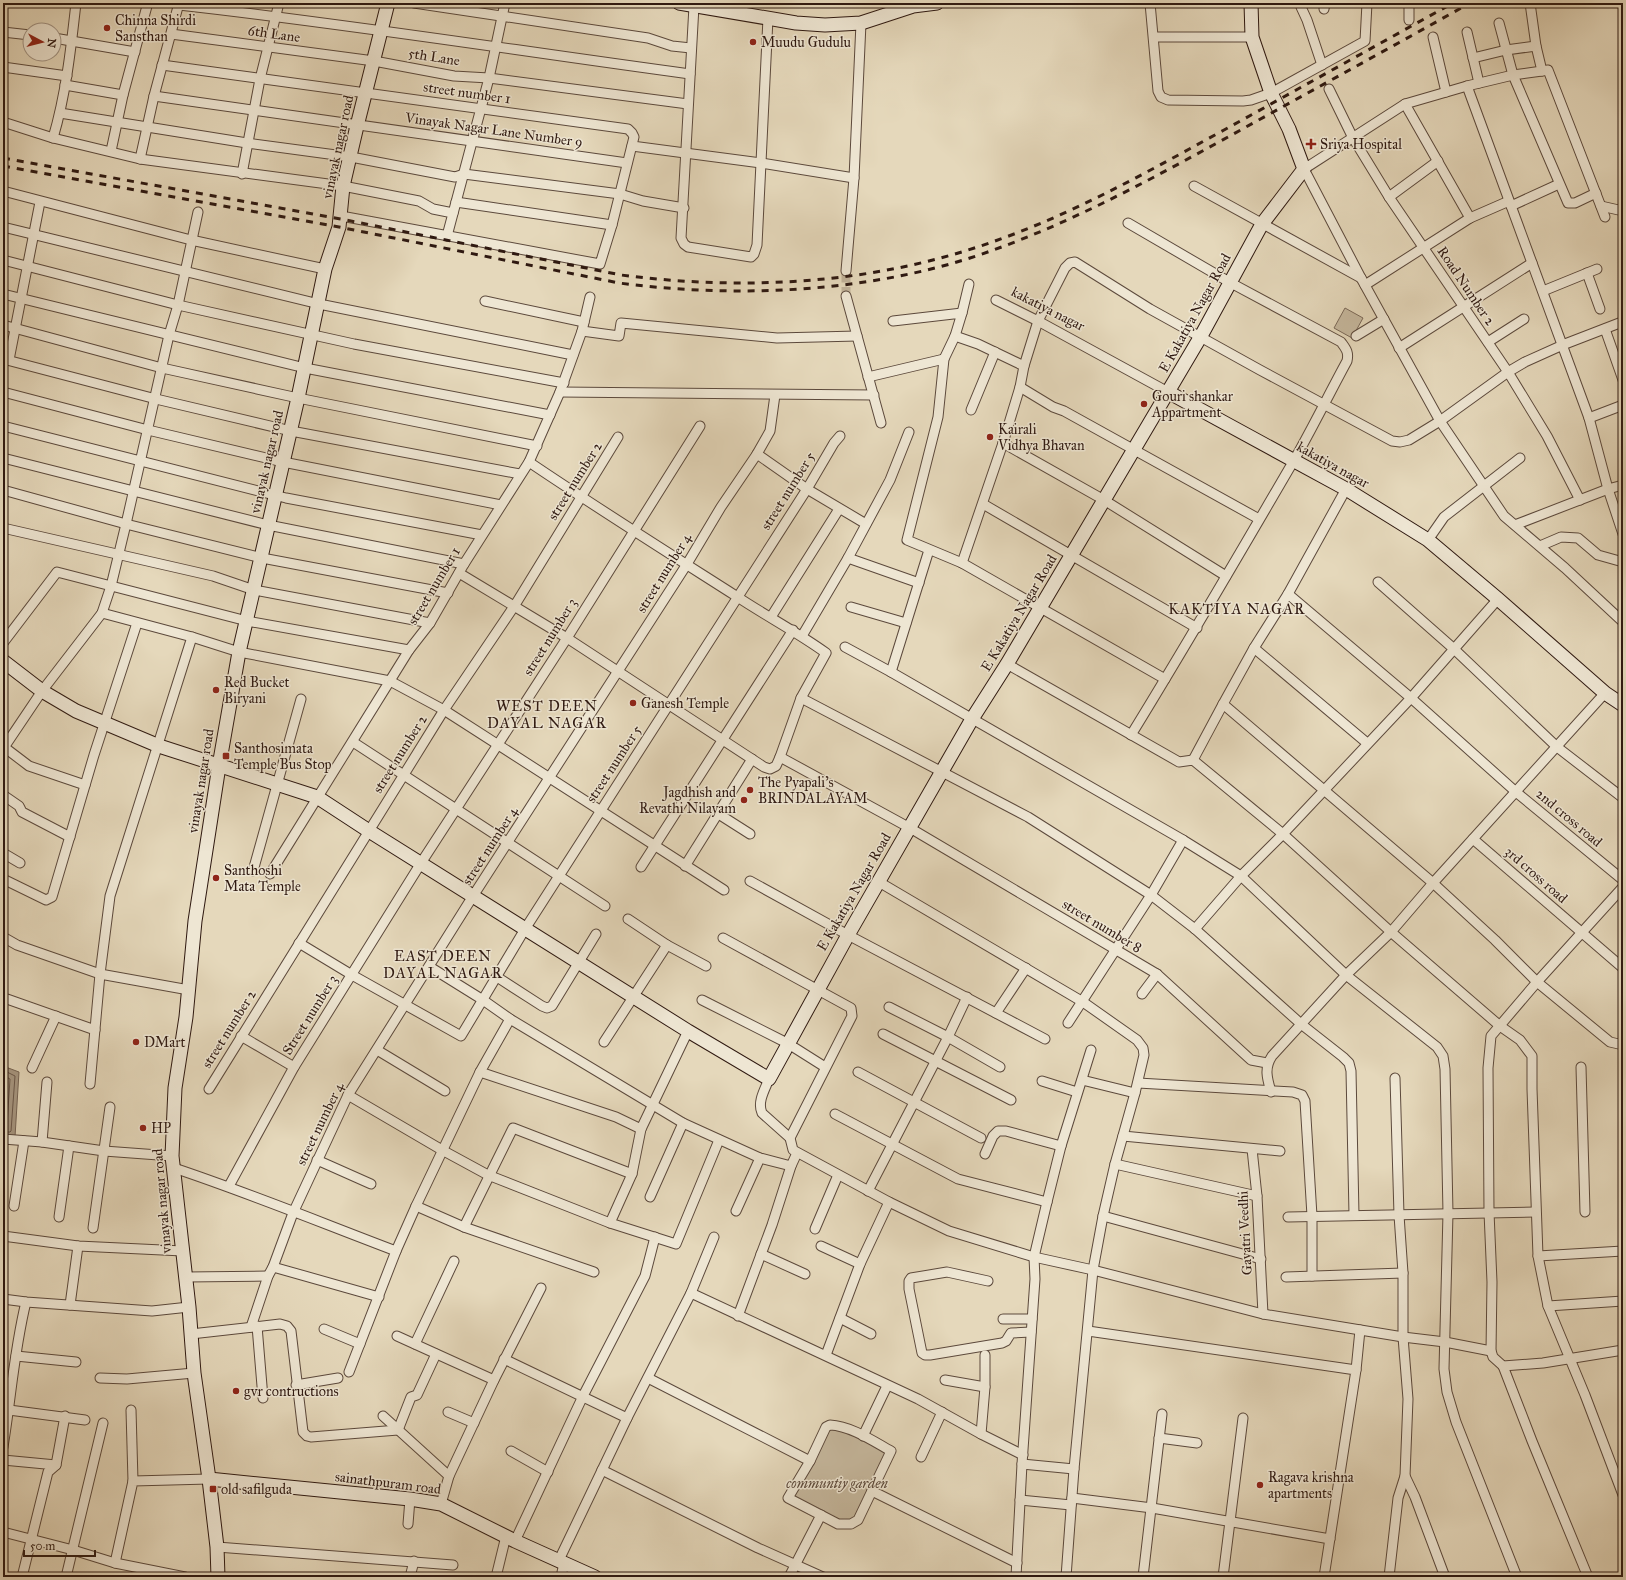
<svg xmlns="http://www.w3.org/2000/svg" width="1626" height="1580" font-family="'IM FELL Great Primer',serif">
  <rect width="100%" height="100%" fill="#e5d8bb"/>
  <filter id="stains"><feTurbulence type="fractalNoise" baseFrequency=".005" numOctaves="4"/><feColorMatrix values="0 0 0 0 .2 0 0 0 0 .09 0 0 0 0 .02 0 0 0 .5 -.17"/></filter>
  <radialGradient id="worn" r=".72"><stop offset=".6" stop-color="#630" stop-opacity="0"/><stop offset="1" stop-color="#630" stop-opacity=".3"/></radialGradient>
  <g fill="#c6b89e" stroke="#7a6858">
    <path d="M1345,308L1363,318L1352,338L1334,328Z"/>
    <path d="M830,1425L838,1426L889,1452L851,1524L788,1498Z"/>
  </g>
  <path fill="#a79781" stroke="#776554" d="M3,1066L19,1072L15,1137L3,1136Z"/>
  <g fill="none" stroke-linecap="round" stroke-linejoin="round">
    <g stroke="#6b5849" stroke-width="1">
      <path d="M3,1070L15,1076L11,1131L10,1132H3"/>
      <path d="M3,1075L10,1079L7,1125L3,1127"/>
    </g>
    <path stroke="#c1b299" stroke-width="9" stroke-dasharray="9 4.5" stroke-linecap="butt" d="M846,296V271"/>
    <defs>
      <g id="street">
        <path d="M414,3L648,38L672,46L691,48"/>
        <path d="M1150,3L1158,91L1161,97L1168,100L1243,101L1251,100L1271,93L1365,41L1367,3"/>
        <path d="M1301,3V7L1307,20L1322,65"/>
        <path d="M1409,3V20"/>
        <path d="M1530,3L1536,46L1542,71L1513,75L1467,86L1405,104L1304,169L1361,278L1440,421L1504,516L1565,568L1623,622"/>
        <path d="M179,5C350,24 519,51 690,74"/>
        <path d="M694,6L681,238L684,244L688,247L751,257L754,254L757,245L768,18"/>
        <path d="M1324,9L1325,3"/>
        <path d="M1499,23L1513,75L1568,203H1575L1596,193"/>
        <path d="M3,32L30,35"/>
        <path d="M1467,32L1479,83"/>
        <path d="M171,34L374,61L454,76L489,78L688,104"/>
        <path d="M1154,37H1252"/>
        <path d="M1433,37L1446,92"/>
        <path d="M54,38L135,52"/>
        <path d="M1473,58L1506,50L1536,46"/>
        <path d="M162,65L628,129L632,133L634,137L612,225L600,264L341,216"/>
        <path d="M3,67L67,76"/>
        <path d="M1542,71L1548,70L1605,217"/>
        <path d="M65,85L123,95"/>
        <path d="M1467,86L1589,418L1608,489L1623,534"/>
        <path d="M1329,89L1353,138L1389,197L1508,372L1547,436L1580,500"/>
        <path d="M154,96L627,163"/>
        <path d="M1405,104L1470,218"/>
        <path d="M60,113L247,143L351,157L455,177L464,174L620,194L643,201L684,208"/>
        <path d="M3,122L53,138L140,159L343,186L419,201L433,209L453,213"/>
        <path d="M53,138C66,94 71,48 76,3"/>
        <path d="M632,146L761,163L854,178"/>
        <path d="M111,151L123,95L147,6L146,3"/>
        <path d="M140,159L154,96L179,3"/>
        <path d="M242,174L260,79L279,3"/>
        <path d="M1194,186L1361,278"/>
        <path d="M3,191L191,240L325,269"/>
        <path d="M1389,197L1438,161"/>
        <path d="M456,202L612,225"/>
        <path d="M1511,206L1559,184"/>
        <path d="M1601,206L1623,211"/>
        <path d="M1128,223L1231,283L1341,342C1346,349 1349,352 1347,361C1329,394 1312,429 1293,462C1240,553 1187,644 1131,735"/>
        <path d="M3,227L319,304L573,355"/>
        <path d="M447,236L489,78L505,3"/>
        <path d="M3,260L178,305L354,344L564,383"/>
        <path d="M846,271L854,178L861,23"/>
        <path d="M1587,273L1600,309"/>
        <path d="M1365,285L1470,218L1509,201"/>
        <path d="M1543,291L1597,269"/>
        <path d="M3,294L305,368L550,415"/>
        <path d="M846,296L881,423"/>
        <path d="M996,300L1038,321L1168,392"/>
        <path d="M485,301L584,322"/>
        <path d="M962,313L969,284"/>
        <path d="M893,321L962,313L955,336L944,359L938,417L907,540L962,563L1165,679"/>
        <path d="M3,325L162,368L298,398L537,446"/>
        <path d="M1605,329L1623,380"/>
        <path d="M582,331L619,336L621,323L777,338L857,336"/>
        <path d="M955,336L978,344L1024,366"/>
        <path d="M1356,336L1384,319"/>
        <path d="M1488,342L1524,319"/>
        <path d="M1399,348L1532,263"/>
        <path d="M3,359L156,399L291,431L520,474"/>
        <path d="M9,360L40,202"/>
        <path d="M868,377L944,359"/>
        <path d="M1020,387L1053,407L1064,411L1259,519"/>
        <path d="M3,392L148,430L283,462L501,505"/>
        <path d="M560,392L874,395"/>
        <path d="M971,410L995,352"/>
        <path d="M1589,418L1623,405"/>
        <path d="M3,426L286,498L482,535"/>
        <path d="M1003,443L1104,500L1226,576"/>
        <path d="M757,454L807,489L866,524"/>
        <path d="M3,458L268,525L464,564"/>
        <path d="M3,490L126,524L262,558L448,593"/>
        <path d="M983,504L1197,628"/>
        <path d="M1515,525L1608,489L1623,485"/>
        <path d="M3,528L213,576L254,590L430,623"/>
        <path d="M1428,540L1444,517L1520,458"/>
        <path d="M1540,546L1561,537L1578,538L1598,555L1623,562"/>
        <path d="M848,558L919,583"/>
        <path d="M962,563L1003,443L1020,387L1024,366L1038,321L1065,268L1070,263L1075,262L1150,309L1260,370L1392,441L1400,442L1409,440L1440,421L1508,372L1525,362L1565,344L1622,322"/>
        <path d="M459,573L567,638L764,767L770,769L776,766L780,757L801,698L826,653C797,632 766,616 736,596C667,552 597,508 529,462"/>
        <path d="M1378,582L1454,649L1557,747L1623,798"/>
        <path d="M1288,594L1411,698L1516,792L1623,880"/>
        <path d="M851,607L906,623"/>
        <path d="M102,613L192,637L239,652L390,681L444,710L724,890"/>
        <path d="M771,617L839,509"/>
        <path d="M802,636L848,558L890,480L909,432"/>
        <path d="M3,643L57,572L247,621L409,650"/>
        <path d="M845,647L891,672L1183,840L1241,876L1346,975L1437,1047L1443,1056L1445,1069L1448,1213L1444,1369L1447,1392L1456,1422L1517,1577"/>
        <path d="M1254,648L1367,743"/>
        <path d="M1007,664L1179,762L1193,760L1283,834L1391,932L1500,1026L1520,1040L1532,1056V1089L1538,1256L1548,1306L1585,1395L1623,1495"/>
        <path d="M891,672L929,550"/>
        <path d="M801,698L1028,817L1151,895L1195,929L1301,1024L1343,1057L1349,1063L1351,1071L1354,1215"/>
        <path d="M1223,704L1433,883L1495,940L1537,982L1610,1042L1623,1045"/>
        <path d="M353,742L605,906"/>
        <path d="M4,747L29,766L85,785"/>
        <path d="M3,749L42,691L102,613L111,586L126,524L169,335L178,305L198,212"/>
        <path d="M780,757L910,828L1157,974L1251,1060L1267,1063"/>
        <path d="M1193,760L1223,704L1254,648L1288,594L1346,489"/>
        <path d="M3,795L19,806L22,812L70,837"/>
        <path d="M717,813L750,834"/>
        <path d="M1473,839L1623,968"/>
        <path d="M3,853L20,863"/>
        <path d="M685,866L752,759"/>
        <path d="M641,867L793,630"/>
        <path d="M253,871L301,699"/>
        <path d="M270,874L409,650L430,623L464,564L529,462L560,392L582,331L590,297"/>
        <path d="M3,879L46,900L52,897L94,755L137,623"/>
        <path d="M750,881L848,935L1045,1039"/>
        <path d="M879,882L1083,1002L1137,1040L1143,1048L1144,1055L1135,1093L1115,1164L1103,1216L1093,1270L1074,1469L1066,1577"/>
        <path d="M1623,887L1537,982L1491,1036L1488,1068L1489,1212L1492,1282L1491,1351L1493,1357L1503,1366L1543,1363L1623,1350"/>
        <path d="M628,919L667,945"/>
        <path d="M1195,929L1241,876L1283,834L1411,698L1498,599"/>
        <path d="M3,937L17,945L100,974L189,990"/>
        <path d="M723,938L851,1008L852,1016L790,1138"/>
        <path d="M299,943L352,975L461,1036L525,929L807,489L834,443L840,436"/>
        <path d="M430,967L483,1000L510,1019L683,1123L760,1158L791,1166"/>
        <path d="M497,977L542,1006L547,1008L552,1006L596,934"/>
        <path d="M1142,994L1157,974"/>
        <path d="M3,999H7L95,1030"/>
        <path d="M702,1000L787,1043L825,1067"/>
        <path d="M889,1007L948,1037L1000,1067"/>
        <path d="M996,1013L1026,968"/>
        <path d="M1068,1023L1151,895L1183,840"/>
        <path d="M883,1034L1011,1100"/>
        <path d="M241,1036L294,1067"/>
        <path d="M604,1042L667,945L706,966"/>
        <path d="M377,1050L445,1091"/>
        <path d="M1581,1067L1585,1212"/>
        <path d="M32,1068L56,1016"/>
        <path d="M480,1072L616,1117L641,1129"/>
        <path d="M858,1072L981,1138"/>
        <path d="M769,1079C765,1089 757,1102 762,1113L790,1138L793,1150L889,1202L949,1231L1034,1257L1093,1270L1263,1314L1403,1337L1445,1342L1491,1351"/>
        <path d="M1082,1080L1135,1093"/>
        <path d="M1042,1081L1077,1092"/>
        <path d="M1138,1083L1293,1092L1302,1095L1305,1101L1312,1216V1276"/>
        <path d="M90,1084L100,974L110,896L192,637"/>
        <path d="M209,1089L444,710L515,605L618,437"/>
        <path d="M1271,1092C1267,1078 1264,1068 1272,1056L1346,975L1391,932L1433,883L1605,693"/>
        <path d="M348,1095L442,1150L488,1175L610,1223L676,1244L719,1140"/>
        <path d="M835,1114L958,1179L1047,1202"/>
        <path d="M1123,1136L1280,1151"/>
        <path d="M3,1139L42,1142L104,1151L172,1156"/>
        <path d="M42,1142L47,1082"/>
        <path d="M1252,1149L1257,1196L1263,1314"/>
        <path d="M985,1154L993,1136L998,1131H1006L1061,1146"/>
        <path d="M317,1160L371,1184"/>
        <path d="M1115,1164L1257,1196"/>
        <path d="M174,1168C249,1193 322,1223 396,1251"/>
        <path d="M229,1186L294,1067L421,863L567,638L700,426"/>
        <path d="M868,1191L948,1037L967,997"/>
        <path d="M650,1197L683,1123"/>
        <path d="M14,1206L24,1141"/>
        <path d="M416,1206L464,1227L594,1272"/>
        <path d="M736,1211L760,1158"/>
        <path d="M1103,1216L1261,1259"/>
        <path d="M59,1217L69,1146"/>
        <path d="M1288,1217L1535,1212"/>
        <path d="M610,1223L632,1174L641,1129L688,1031"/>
        <path d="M464,1227L513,1128L632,1174"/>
        <path d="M93,1228L110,1107"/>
        <path d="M815,1229L838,1175"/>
        <path d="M3,1236L78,1246L183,1251"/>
        <path d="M821,1246L860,1264"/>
        <path d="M761,1254L805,1274"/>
        <path d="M1538,1256L1623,1251"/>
        <path d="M273,1267L379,1297"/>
        <path d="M186,1277L268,1276"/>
        <path d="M1286,1277L1403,1273"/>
        <path d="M988,1281L947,1272L911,1278L909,1281V1289L922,1353L925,1355H930L1002,1343L1006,1341L1011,1333L1031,1332"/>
        <path d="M691,1293L918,1399L981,1434L1023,1455"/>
        <path d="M3,1299L26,1302L152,1311L189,1307"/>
        <path d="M70,1305L78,1246"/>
        <path d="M1548,1306L1623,1301"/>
        <path d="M738,1316L772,1225L791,1166L797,1153"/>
        <path d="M840,1318L871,1334"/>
        <path d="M1003,1319H1032"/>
        <path d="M257,1326L263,1398"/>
        <path d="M251,1327L268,1276L273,1267L293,1213L348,1095L473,896L687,564L721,507L757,454L770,431L775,395"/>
        <path d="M324,1329L360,1344"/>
        <path d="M1088,1331L1356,1370L1324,1577"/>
        <path d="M191,1334L280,1324L287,1326L291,1331L303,1432L307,1436L311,1437L398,1430L411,1397L417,1395L436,1354"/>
        <path d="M397,1336L494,1380"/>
        <path d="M415,1344L454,1261"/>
        <path d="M826,1355L860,1264L889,1202"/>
        <path d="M16,1356L76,1362"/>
        <path d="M504,1359L627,1418"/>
        <path d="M1503,1366L1532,1441L1588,1577"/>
        <path d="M1356,1370L1360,1330"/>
        <path d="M349,1372L396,1251L416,1206L480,1072L510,1019"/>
        <path d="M100,1378L127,1379L194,1373"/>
        <path d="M648,1378L810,1461"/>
        <path d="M945,1380L985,1387"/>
        <path d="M296,1385L338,1378"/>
        <path d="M9,1410L85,1420"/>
        <path d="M131,1410L133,1481"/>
        <path d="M448,1412L474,1423"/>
        <path d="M383,1416L449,1476"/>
        <path d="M830,1425C851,1426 873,1441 891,1451L858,1520L851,1524H838L788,1498L810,1461L826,1427Z"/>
        <path d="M981,1434L985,1387V1355"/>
        <path d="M863,1436L887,1386"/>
        <path d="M1159,1438L1197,1443"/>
        <path d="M3,1447C11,1399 14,1350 26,1302"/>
        <path d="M511,1451L548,1472"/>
        <path d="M921,1457L942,1412"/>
        <path d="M3,1460L56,1465"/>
        <path d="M1022,1464L1074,1469"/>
        <path d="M602,1470L758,1548L823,1577"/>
        <path d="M1405,1476L1415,1497L1445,1577"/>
        <path d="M872,1491L1017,1563"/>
        <path d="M1072,1498L1152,1508L1330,1539"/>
        <path d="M1020,1500L1071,1505"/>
        <path d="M441,1504L449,1476L494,1380L541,1288"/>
        <path d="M408,1524L410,1499"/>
        <path d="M3,1532L73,1550L115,1563L185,1577"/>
        <path d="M515,1541L583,1396L645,1276L655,1237"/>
        <path d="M217,1547L453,1565"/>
        <path d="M559,1560L627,1418L691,1293L714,1237"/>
        <path d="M115,1563L133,1481L209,1479"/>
        <path d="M22,1577L48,1472L56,1465L65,1416"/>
        <path d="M66,1577L103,1423"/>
        <path d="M410,1577L414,1561"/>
        <path d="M496,1577L506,1536"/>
        <path d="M561,1577L564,1563"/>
        <path d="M789,1577L821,1515"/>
        <path d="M1016,1577L1022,1464L1035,1279L1034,1257L1047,1202L1061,1146L1091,1050"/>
        <path d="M1143,1577L1162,1414"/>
        <path d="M1223,1577L1243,1418"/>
        <path d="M1389,1577L1398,1498L1405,1476L1408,1399L1403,1337V1273L1399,1215L1395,1078"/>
      </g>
      <g id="secondary">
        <path d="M679,3L796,23L825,25L861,23L913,6L937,3"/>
        <path d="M1168,392L1346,489L1428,540L1498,599L1605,693L1623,705"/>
        <path d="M3,661L42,691L76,711L159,746L317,797L369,831L688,1031L769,1079L848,935L972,719L1007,664L1201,336L1262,224L1304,169L1289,129L1271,93L1252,37L1251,3"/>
        <path d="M209,1479L410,1499L441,1504L515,1541L595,1577"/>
        <path d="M218,1577L217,1547L209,1479L194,1373L189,1307L172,1156L175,1088L186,1017L195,921L219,766L239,652L298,398L325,269L339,227L343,186L357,126L388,3"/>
      </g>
    </defs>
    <use href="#street" stroke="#5c493c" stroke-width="11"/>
    <use href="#secondary" stroke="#2f1911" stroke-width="15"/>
    <use href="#street" stroke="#eee6d3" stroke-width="9"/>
    <use href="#secondary" stroke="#eee6d3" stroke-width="13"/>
    <g stroke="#2f1911" stroke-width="3" stroke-dasharray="7 7" stroke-linecap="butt">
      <path d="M3,158L341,219L621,275C736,290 857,285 968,250C1061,221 1140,176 1224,130C1300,88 1377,45 1453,3"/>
      <path d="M3,166L339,227L619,283C733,298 860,293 970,258C1062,228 1144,183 1228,137C1309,92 1390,48 1470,3"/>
    </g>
  </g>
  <g fill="#8f2418" stroke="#eee6d3" stroke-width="1.5">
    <circle cx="107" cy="28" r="4"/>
    <circle cx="753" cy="42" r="4"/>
    <path d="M1309 138h4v4h4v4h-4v4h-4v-4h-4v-4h4z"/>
    <circle cx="1144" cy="404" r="4"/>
    <circle cx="990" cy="437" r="4"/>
    <circle cx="216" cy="690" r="4"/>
    <circle cx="633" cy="703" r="4"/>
    <rect x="222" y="752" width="8" height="8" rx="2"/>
    <circle cx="750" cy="790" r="4"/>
    <circle cx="744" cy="800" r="4"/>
    <circle cx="216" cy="878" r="4"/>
    <circle cx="136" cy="1042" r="4"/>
    <circle cx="143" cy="1128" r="4"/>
    <circle cx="236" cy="1391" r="4"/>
    <circle cx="1260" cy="1485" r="4"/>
    <rect x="209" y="1485" width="8" height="8" rx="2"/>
  </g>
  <g text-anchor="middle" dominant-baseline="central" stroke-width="3" stroke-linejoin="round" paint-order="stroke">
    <g font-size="14" fill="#2f1911" stroke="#eee6d3" text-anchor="start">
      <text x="115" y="20">Chinna Shirdi<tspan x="115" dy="16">Sansthan</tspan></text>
      <text x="761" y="42">Muudu Gudulu</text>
      <text x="1320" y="144">Sriya Hospital</text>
      <text x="1152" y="396">Gouri shankar<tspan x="1152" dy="16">Appartment</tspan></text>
      <text x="998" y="429">Kairali<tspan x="998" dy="16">Vidhya Bhavan</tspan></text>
      <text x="224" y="682">Red Bucket<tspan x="224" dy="16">Biryani</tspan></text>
      <text x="641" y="703">Ganesh Temple</text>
      <text x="234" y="748">Santhosimata<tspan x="234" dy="16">Temple Bus Stop</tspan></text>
      <text x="758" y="782">The Pyapali's<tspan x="758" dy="16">BRINDALAYAM</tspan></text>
      <text x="736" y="792" text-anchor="end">Jagdhish and<tspan x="736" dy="16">Revathi Nilayam</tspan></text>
      <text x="224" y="870">Santhoshi<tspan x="224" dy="16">Mata Temple</tspan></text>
      <text x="144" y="1042">DMart</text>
      <text x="151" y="1128">HP</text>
      <text x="244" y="1391">gvr contructions</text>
      <text x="1268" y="1477">Ragava krishna<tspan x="1268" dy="16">apartments</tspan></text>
      <text x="221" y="1489">old safilguda</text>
    </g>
    <g font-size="14" fill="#2f1911" stroke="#eee6d3">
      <text transform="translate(274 34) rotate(8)">6th Lane</text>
      <text transform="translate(434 57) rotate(9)">5th Lane</text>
      <text transform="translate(467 93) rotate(8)">street number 1</text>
      <text transform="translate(494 130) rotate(8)">Vinayak Nagar Lane Number 9</text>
      <text transform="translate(338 147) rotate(-78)">vinayak nagar road</text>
      <text transform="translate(1466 286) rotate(56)">Road Number 2</text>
      <text transform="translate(1048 309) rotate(27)">kakatiya nagar</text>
      <text transform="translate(1195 313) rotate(-61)">E Kakatiya Nagar Road</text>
      <text transform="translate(267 462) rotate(-77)">vinayak nagar road</text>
      <text transform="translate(1333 465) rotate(29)">kakatiya nagar</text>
      <text transform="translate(575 481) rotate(-58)">street number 2</text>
      <text transform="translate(788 491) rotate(-58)">street number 5</text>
      <text transform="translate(664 573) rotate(-58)">street number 4</text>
      <text transform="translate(434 586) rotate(-59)">street number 1</text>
      <text transform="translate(1019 613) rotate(-59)">E Kakatiya Nagar Road</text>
      <text transform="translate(550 637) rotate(-58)">street number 3</text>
      <text transform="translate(400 754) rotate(-58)">street number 2</text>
      <text transform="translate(614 764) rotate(-57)">street number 5</text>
      <text transform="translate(201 781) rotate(-81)">vinayak nagar road</text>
      <text transform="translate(1569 818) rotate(40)">2nd cross road</text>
      <text transform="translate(490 846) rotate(-57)">street number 4</text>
      <text transform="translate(1536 875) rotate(41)">3rd cross road</text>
      <text transform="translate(854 892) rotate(-60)">E Kakatiya Nagar Road</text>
      <text transform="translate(1102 926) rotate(31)">street number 8</text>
      <text transform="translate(310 1015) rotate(-58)">Street number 3</text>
      <text transform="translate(229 1029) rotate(-58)">street number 2</text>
      <text transform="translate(320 1124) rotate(-64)">street number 4</text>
      <text transform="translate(162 1201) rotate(-95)">vinayak nagar road</text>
      <text transform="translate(1245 1233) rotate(-93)">Gayatri Veedhi</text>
      <text transform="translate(388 1483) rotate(7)">sainathpuram road</text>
    </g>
    <g font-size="14" font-style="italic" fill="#5c493b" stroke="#eee6d3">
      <text x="837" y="1483">communtiy garden</text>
    </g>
    <g font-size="15" letter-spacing="1" fill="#2f1911" stroke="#eee6d3">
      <text x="1237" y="609">KAKTIYA NAGAR</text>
      <text x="547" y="706">WEST DEEN<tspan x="547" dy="17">DAYAL NAGAR</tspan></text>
      <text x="443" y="956">EAST DEEN<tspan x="443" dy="17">DAYAL NAGAR</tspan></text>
    </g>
  </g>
  <rect width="1626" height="1580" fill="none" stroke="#e5d8bb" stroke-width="16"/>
  <rect x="4" y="4" width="1618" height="1572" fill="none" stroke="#2f1911" stroke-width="2"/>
  <rect x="8" y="8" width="1610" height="1564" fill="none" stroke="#2f1911"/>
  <g transform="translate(42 42) rotate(97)"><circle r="19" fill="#eee6d3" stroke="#a29485"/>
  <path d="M0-3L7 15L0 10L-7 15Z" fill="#8f2418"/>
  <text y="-6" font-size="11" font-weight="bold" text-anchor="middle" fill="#2f1911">N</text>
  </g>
  <path d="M24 1550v6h71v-6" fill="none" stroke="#2f1911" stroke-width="2"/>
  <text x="30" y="1550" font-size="12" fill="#2f1911" stroke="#eee6d3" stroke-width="3" paint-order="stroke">50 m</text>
  <rect width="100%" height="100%" filter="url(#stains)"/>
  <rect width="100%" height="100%" fill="url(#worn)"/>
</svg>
